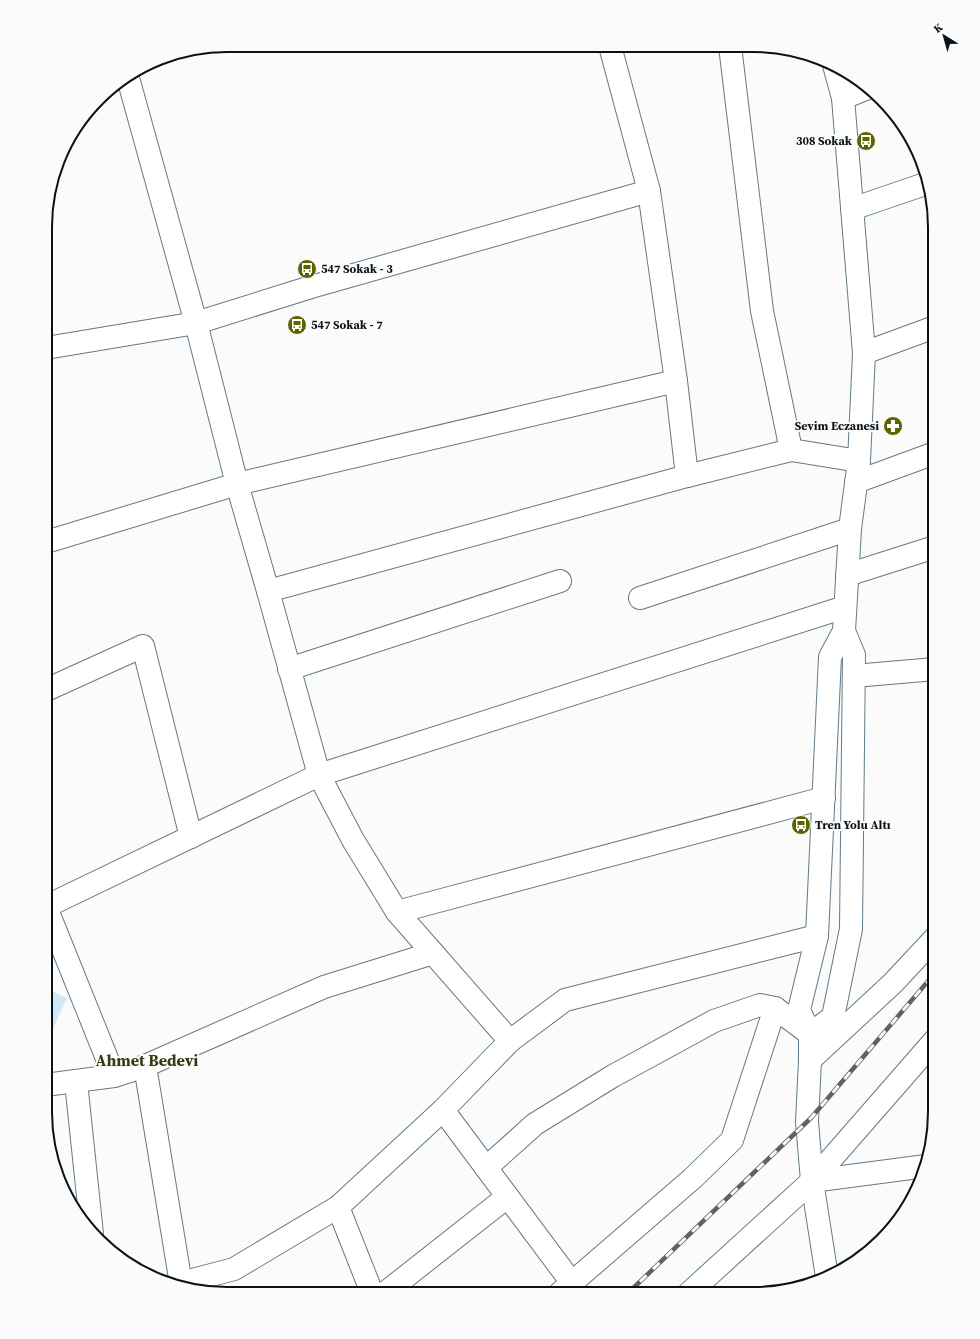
<svg xmlns="http://www.w3.org/2000/svg" width="980" height="1339" font-family="'Source Serif 4',serif">
  <rect width="100%" height="100%" fill="#fbfbfb"/>
  <path fill="#d2e9f7" d="M45,988L67,998L45,1045Z"/>
  <g fill="none" stroke-linecap="round" stroke-linejoin="round">
    <defs>
      <g id="minor">
        <path d="M610,46L649,191L676,381L687,476"/>
        <path d="M730,46L762,311L791,450"/>
        <path d="M128,78L196,323L237,484L268,591L319,775L353,840L397,912L510,1041"/>
        <path d="M843,98L868,88"/>
        <path d="M852,209L925,184"/>
        <path d="M864,353L935,327"/>
        <path d="M856,482L935,453"/>
        <path d="M46,542L237,484L676,381"/>
        <path d="M847,575L935,547"/>
        <path d="M268,591L687,476L791,450L859,461"/>
        <path d="M640,598L850,529"/>
        <path d="M289,669L560,581"/>
        <path d="M854,676L935,669"/>
        <path d="M46,690L143,646L191,837"/>
        <path d="M45,907L319,775L845,607"/>
        <path d="M46,907L114,1076"/>
        <path d="M397,912L824,798"/>
        <path d="M810,1060L893,983L935,938"/>
        <path d="M145,1066L181,1284"/>
        <path d="M76,1082L92,1234"/>
        <path d="M45,1085L114,1076L145,1066L324,987L433,953"/>
        <path d="M443,1110L572,1283"/>
        <path d="M486,1168L535,1124L613,1076L714,1021L760,1005L775,1008L810,1034"/>
        <path d="M338,1207L372,1293"/>
        <path d="M827,1277L812,1181L926,1166"/>
        <path d="M181,1283L234,1269L338,1207L443,1110L510,1041L565,1000L817,936"/>
        <path d="M385,1293L507,1197"/>
        <path d="M560,1293L693,1178L732,1140L775,1008"/>
      </g>
      <g id="tertiary">
        <path d="M46,348L196,323L311,287L649,191"/>
        <path d="M810,1034L833,1017L851,929L854,655L844,631"/>
        <path d="M812,1181L807,1122L810,1060V1034L799,1010L817,936L830,657L844,631L850,529L859,461L864,353L843,98L834,65"/>
        <path d="M688,1294L812,1181L935,1040"/>
      </g>
    </defs>
    <use href="#minor" stroke="#617a89" stroke-width="24"/>
    <use href="#tertiary" stroke="#617a89" stroke-width="24"/>
    <use href="#minor" stroke="#fff" stroke-width="22"/>
    <use href="#tertiary" stroke="#fff" stroke-width="22"/>
    <defs>
      <path id="rail" d="M627,1294L811,1118L935,973"/>
    </defs>
    <use href="#rail" stroke="#5c6266" stroke-width="4.5"/>
    <use href="#rail" stroke="#fbfbfb" stroke-width="3" stroke-dasharray="9" stroke-linecap="butt"/>
  </g>
  <defs>
    <symbol id="bus-disc" viewBox="-11 -11 22 22"><circle r="9.5" fill="#5d6300" stroke="#fbfbfb"/><path d="M-5-6H5V4H4V6H2V4H-2V6H-4V4H-5ZM-3.5-4V0h7V-4ZM-3.5 1.2v1.5H-2V1.2ZM2 1.2v1.5H3.5V1.2Z" fill="#fff"/></symbol>
    <symbol id="pharmacy-disc" viewBox="-11 -11 22 22"><circle r="9.5" fill="#5d6300" stroke="#fbfbfb"/><path d="M-2-6h4v4h4v4h-4v4h-4v-4h-4v-4h4Z" fill="#fff"/></symbol>
  </defs>
  <g fill-rule="evenodd">
    <use href="#bus-disc" x="855" y="130" width="22" height="22"/>
    <use href="#bus-disc" x="296" y="258" width="22" height="22"/>
    <use href="#bus-disc" x="286" y="314" width="22" height="22"/>
    <use href="#pharmacy-disc" x="882" y="415" width="22" height="22"/>
    <use href="#bus-disc" x="790" y="814" width="22" height="22"/>
  </g>
  <g text-anchor="middle" dominant-baseline="central" stroke-width="4" stroke-linejoin="round" paint-order="stroke">
    <g font-size="12" font-weight="bold" fill="#091218" stroke="#fbfbfb" text-anchor="start">
      <text x="852" y="141" text-anchor="end">308 Sokak</text>
      <text x="321" y="269">547 Sokak - 3</text>
      <text x="311" y="325">547 Sokak - 7</text>
      <text x="879" y="426" text-anchor="end">Sevim Eczanesi</text>
      <text x="815" y="825">Tren Yolu Altı</text>
    </g>
    <g font-size="16" font-weight="bold" fill="#373a12" stroke="#fbfbfb">
      <text x="147" y="1060">Ahmet Bedevi</text>
    </g>
  </g>
  <path d="M0 0H980V1339H0ZM227 52H753A175 175 0 0 1 928 227V1112A175 175 0 0 1 753 1287H227A175 175 0 0 1 52 1112V227A175 175 0 0 1 227 52Z" fill="#fbfbfb" fill-rule="evenodd"/>
  <path fill="none" stroke="#091218" stroke-width="2" d="M227 52H753A175 175 0 0 1 928 227V1112A175 175 0 0 1 753 1287H227A175 175 0 0 1 52 1112V227A175 175 0 0 1 227 52Z"/>
  <g transform="translate(944 36) rotate(323)" stroke="#fbfbfb" stroke-width="3" paint-order="stroke">
  <path d="M0-3L7 15L0 10L-7 15Z" fill="#091218"/>
  <text y="-6" font-size="11" font-weight="bold" text-anchor="middle" fill="#091218">K</text>
  </g>
</svg>
